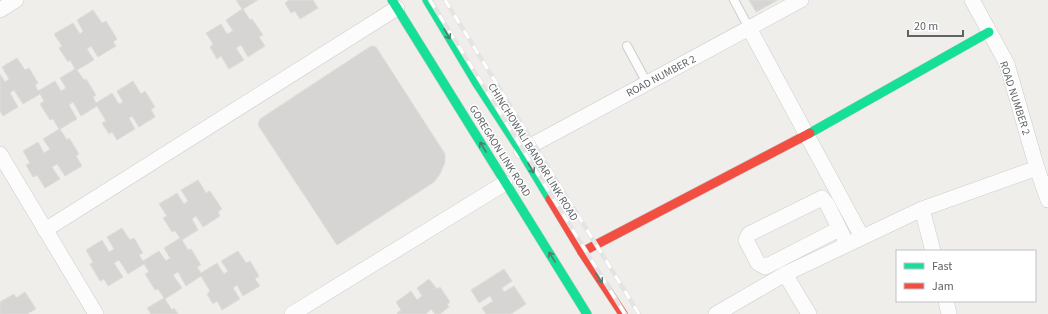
<svg xmlns="http://www.w3.org/2000/svg" width="1048" height="314" font-family="'Source Sans 3',sans-serif">
  <rect width="100%" height="100%" fill="#efeeea"/>
  <g fill="#d6d5d3" stroke="#deddd9">
    <path d="M236,0H258L243,9L250,20L252,19L263,35L259,37L265,46L248,57L241,45L236,48L244,60L229,69L221,56L217,59L210,47L213,44L206,33L221,24L227,34L233,31L226,20L242,9Z"/>
    <path d="M288,0H313L318,8L300,19L295,11L291,13L285,3L288,1Z"/>
    <path d="M749,0H778L756,12Z"/>
    <path d="M93,10L102,23L106,21L117,39L113,42L116,46L98,57L91,46L87,49L94,60L77,70L84,80L86,79L96,95L93,97L96,103L112,93L119,104L123,102L117,91L133,81L141,94L145,91L155,107L151,109L155,117L139,127L132,116L129,118L135,129L117,140L112,132L109,134L102,123L106,121L97,106L81,116L73,102L69,105L77,119L60,129L67,140L69,138L79,154L76,156L82,166L65,176L57,164L52,167L60,179L45,188L37,175L33,177L26,165L30,163L23,151L38,142L44,153L50,149L43,139L59,129L53,119L50,120L40,104L44,101L40,94L23,104L14,90L10,93L18,107L3,116L0,111V74L5,82L9,79L2,67L17,58L25,70L29,68L38,83L35,85L38,91L55,81L61,91L66,88L60,78L75,69L70,60L68,62L59,48L62,46L54,34L73,23L80,34L83,31L77,20Z"/>
    <path d="M371,46L376,47L445,154V162L440,174L434,182L337,245L258,125L260,119Z"/>
    <path d="M198,180L206,193L210,191L222,209L218,212L220,216L203,227L196,216L192,219L198,230L182,240L188,250L191,249L201,265L197,267L201,273L217,263L224,274L228,271L221,261L238,251L246,263L250,261L259,276L255,279L260,286L243,296L237,285L233,288L240,299L222,310L217,301L213,304L207,294L210,291L201,276L186,286L178,272L173,275L182,288L165,299L172,310L174,308L178,314H151L147,308L164,298L158,289L155,290L145,274L149,272L144,264L128,274L119,260L114,263L123,277L108,286L104,279L100,281L90,264L93,262L86,250L102,240L109,252L114,249L107,237L122,228L130,240L134,238L143,253L139,255L143,261L159,251L166,261L170,258L164,248L180,238L175,231L172,232L163,218L167,216L159,204L177,193L184,204L188,201L181,190Z"/>
    <path d="M504,269L512,281L502,288L504,292L514,286L526,304L511,314H486L482,308L493,301L490,296L479,303L471,290Z"/>
    <path d="M429,279L437,289L440,287L450,302L447,304L449,307L440,314H435L431,309L426,314H398L397,313L401,310L396,302L411,291L417,300L422,296L417,288Z"/>
    <path d="M25,292L36,309L27,314H0V302L14,294L16,298Z"/>
  </g>
  <g fill="none" stroke-linecap="round" stroke-linejoin="round">
    <defs>
      <g id="lane">
        <path d="M734,0L749,28"/>
        <path d="M627,46L647,83"/>
      </g>
      <g id="street">
        <path d="M972,0L1007,64L1037,168L1048,200"/>
        <path d="M0,10L16,0"/>
        <path d="M749,28L862,237"/>
        <path d="M521,151L801,0"/>
        <path d="M0,154L96,314"/>
        <path d="M922,209L933,251"/>
        <path d="M839,229L765,267L758,263L746,240L749,234L822,198L827,204L847,244"/>
        <path d="M45,230L397,8"/>
        <path d="M785,274L809,314"/>
        <path d="M946,301L949,314"/>
        <path d="M292,314L505,183"/>
        <path d="M716,314L785,274L922,209L1037,168"/>
      </g>
      <g id="fast">
        <path d="M392,0L587,314"/>
        <path d="M427,0L476,82L521,151L550,199"/>
        <path d="M810,133L989,32"/>
      </g>
      <g id="jam">
        <path d="M550,199L582,252L623,314"/>
        <path d="M582,252L810,133"/>
      </g>
    </defs>
    <use href="#lane" stroke="#cbcccc" stroke-width="10"/>
    <use href="#street" stroke="#cbcccc" stroke-width="16"/>
    <use href="#fast" stroke="#cacacb" stroke-width="10"/>
    <use href="#jam" stroke="#cacacb" stroke-width="10"/>
    <use href="#lane" stroke="#fdfcfc" stroke-width="8"/>
    <use href="#street" stroke="#fdfcfc" stroke-width="15"/>
    <use href="#fast" stroke="#16e098" stroke-width="9"/>
    <use href="#jam" stroke="#f24e42" stroke-width="9"/>
    <defs>
      <g id="rail">
        <path d="M430,0L625,314"/>
        <path d="M445,0L639,314"/>
      </g>
    </defs>
    <use href="#rail" stroke="#e4e4e4" stroke-width="4.5"/>
    <use href="#rail" stroke="#fff" stroke-width="3" stroke-dasharray="9" stroke-linecap="butt"/>
  </g>
  <defs><path id="oneway-shaft" d="M-6 0H5M1.5-3L5.5 0L1.5 3" fill="none" stroke-width="1.6" stroke-linecap="round" stroke-linejoin="round"/></defs>
  <g stroke="#507c72">
    <use href="#oneway-shaft" transform="translate(447 34) rotate(60)"/>
    <use href="#oneway-shaft" transform="translate(483 147) rotate(-122)"/>
    <use href="#oneway-shaft" transform="translate(531 168) rotate(59)"/>
    <use href="#oneway-shaft" transform="translate(552 257) rotate(-122)"/>
    <use href="#oneway-shaft" transform="translate(599 278) rotate(56)"/>
  </g>
  <g text-anchor="middle" dominant-baseline="central" stroke-width="3" stroke-linejoin="round" paint-order="stroke">
    <g font-size="11" fill="#5f6368" stroke="#fff">
      <text transform="translate(661 76) rotate(-28)">ROAD NUMBER 2</text>
      <text transform="translate(1015 98) rotate(72)">ROAD NUMBER 2</text>
      <text transform="translate(500 151) rotate(58)">GOREGAON LINK ROAD</text>
      <text transform="translate(533 152) rotate(58)">CHINCHOWALI BANDAR LINK ROAD</text>
    </g>
  </g>
  <rect x="896" y="250" width="140" height="52" fill="#ffffff" stroke="#bfc1c3"/>
  <rect x="904" y="263" width="20" height="6" fill="#16e098" stroke="#bfc1c3"/>
  <text x="932" y="270" font-size="12" fill="#5f6368">Fast</text>
  <rect x="904" y="283" width="20" height="6" fill="#f24e42" stroke="#bfc1c3"/>
  <text x="932" y="290" font-size="12" fill="#5f6368">Jam</text>
  <path d="M908 30v6h55v-6" fill="none" stroke="#5f6368" stroke-width="2"/>
  <text x="914" y="30" font-size="12" fill="#5f6368" stroke="#ffffff" stroke-width="3" paint-order="stroke">20 m</text>
</svg>
